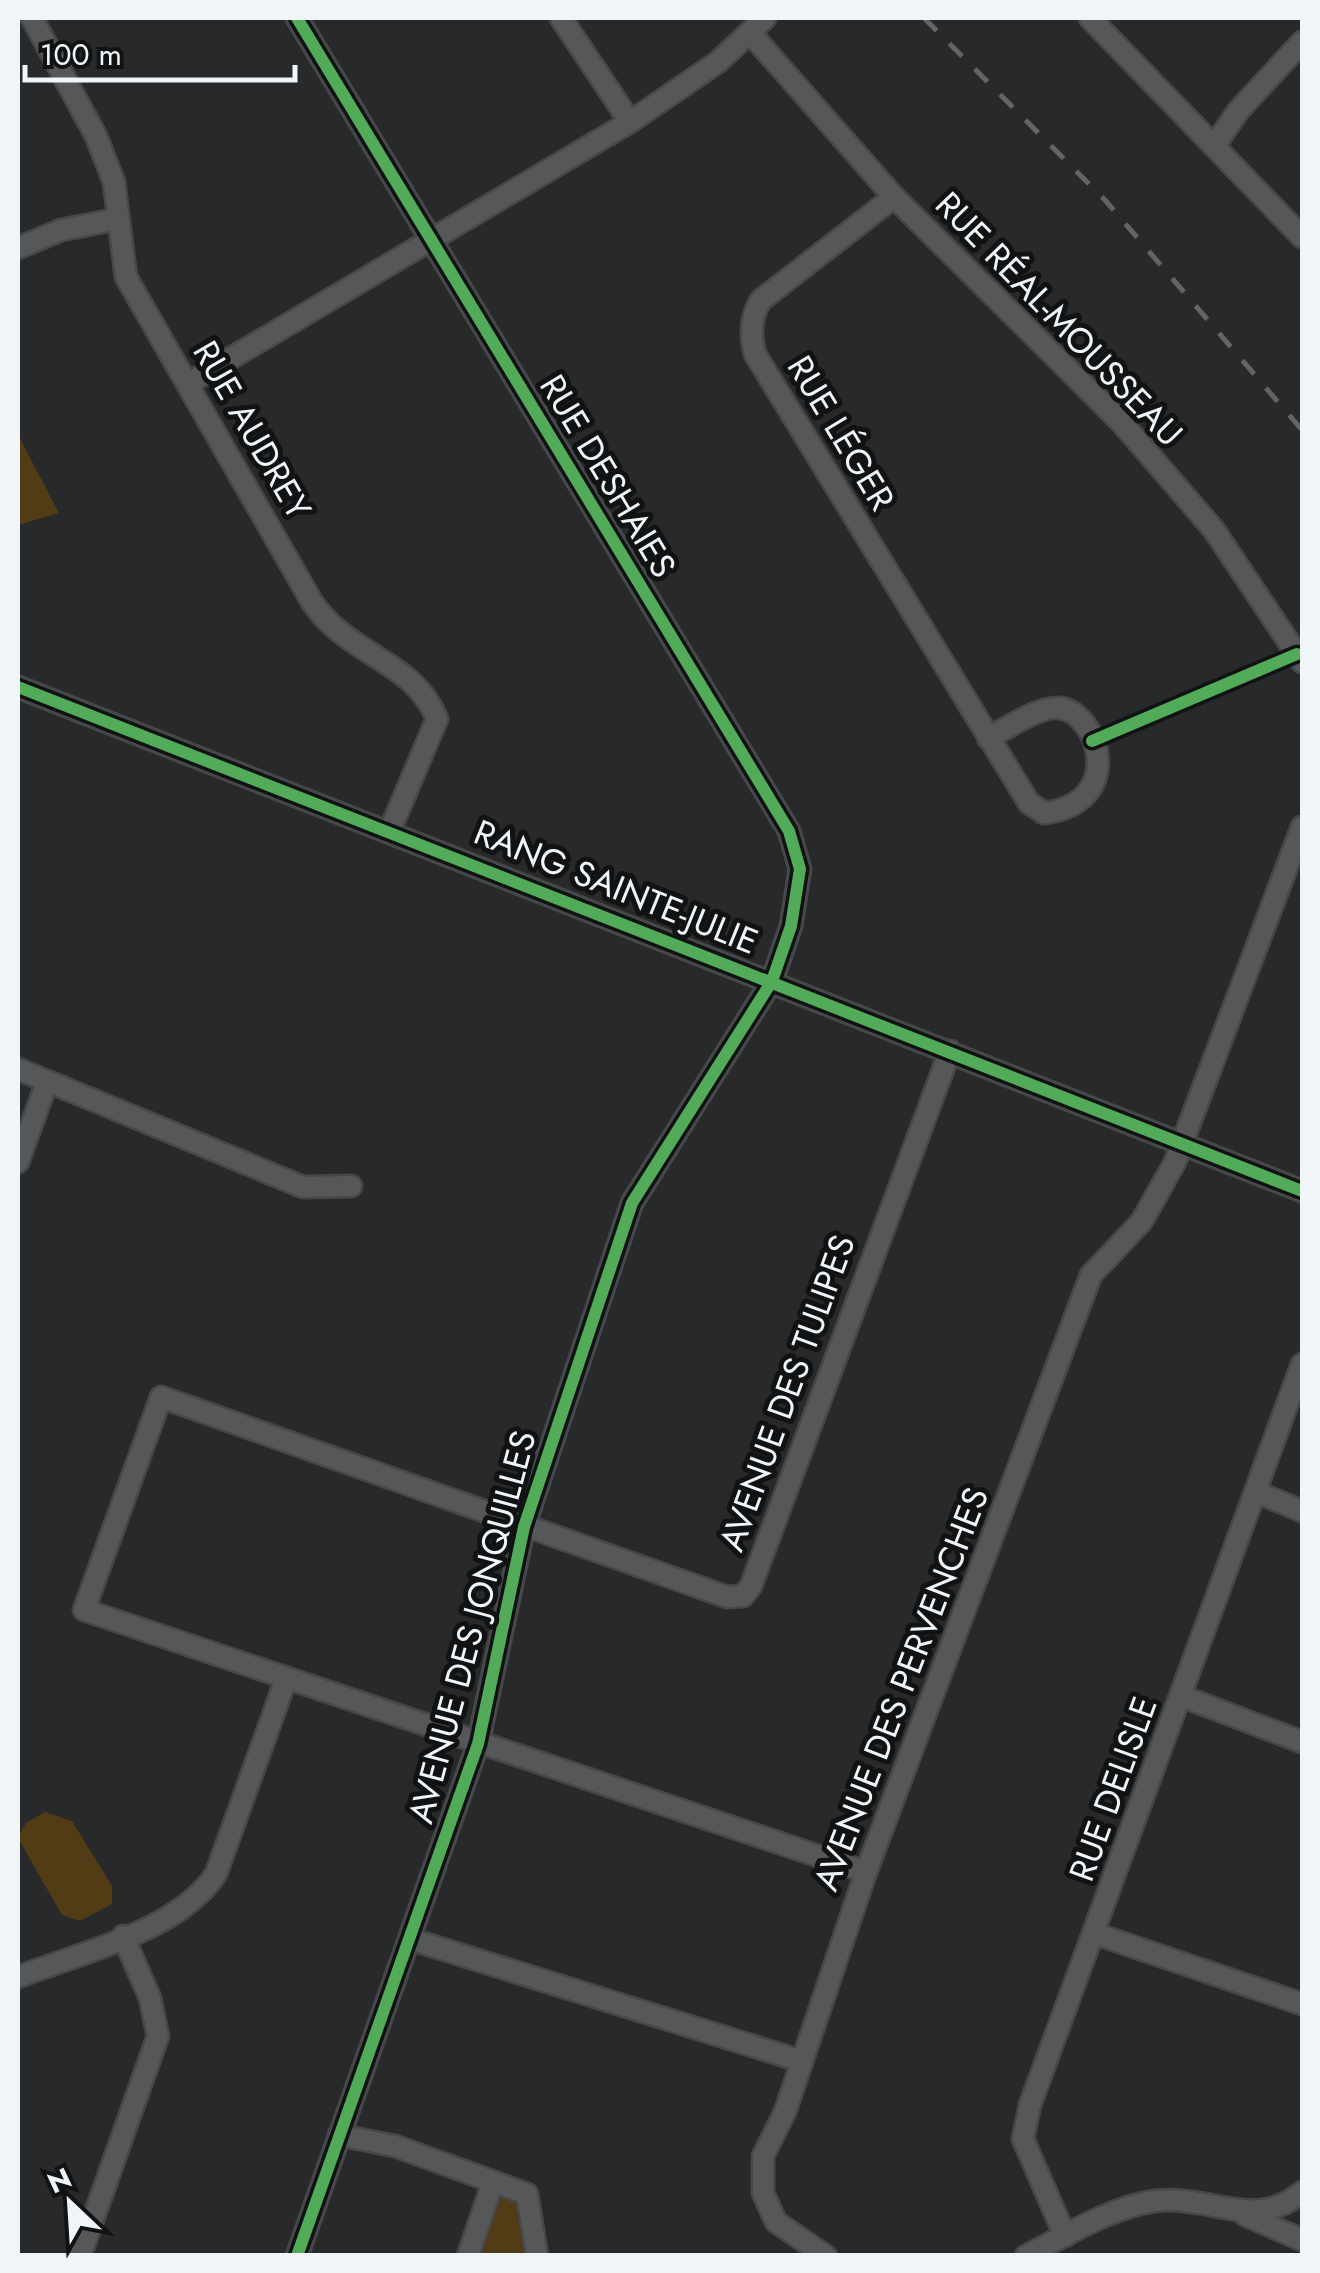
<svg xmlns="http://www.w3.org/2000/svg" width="1320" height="2273" font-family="Jost,sans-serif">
  <rect width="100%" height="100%" fill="#27292b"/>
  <g fill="#523c15">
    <path d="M18,435L59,513L18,525Z"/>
    <path d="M45,1812L72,1821L112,1886V1904L80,1921L62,1915L18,1838L26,1823Z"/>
    <path d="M495,2192L527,2197L537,2255L475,2256Z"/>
  </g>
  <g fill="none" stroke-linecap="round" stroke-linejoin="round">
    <defs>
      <g id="minor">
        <path d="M32,18L96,136L114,182L126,277L312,602C348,656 415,661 437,719L390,830"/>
        <path d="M297,18L789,831L800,869L791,926L772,981L632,1203L524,1527L478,1744L297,2256"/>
        <path d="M561,18L630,122"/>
        <path d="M1090,18L1302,237"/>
        <path d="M752,35L894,197L1121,422L1214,530L1302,662"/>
        <path d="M1214,146L1239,110L1302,42"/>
        <path d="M894,197L761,300C750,317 750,335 755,354L1029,803L1044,813C1127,803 1099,712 1059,708C1038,706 1007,729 988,738"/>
        <path d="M18,248L61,230L118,219"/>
        <path d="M189,383L630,122L718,62L765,18"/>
        <path d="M18,687L1302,1191"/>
        <path d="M18,1069L303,1187L351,1186"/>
        <path d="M18,1162L47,1082"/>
        <path d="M1256,1492L1302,1511"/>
        <path d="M1181,1696L1302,1742"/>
        <path d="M866,1872L84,1610L161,1397L727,1597L743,1596L751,1586L950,1051"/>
        <path d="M1096,1934L1302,2004"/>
        <path d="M410,1939L801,2061"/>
        <path d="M18,1977C82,1952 177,1932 216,1874L286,1679"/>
        <path d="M339,2135L395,2146L527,2194L537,2256"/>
        <path d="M1245,2215L1302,2240"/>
        <path d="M1065,2236L1023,2139L1030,2105L1302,1364"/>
        <path d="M80,2256L158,2036L150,1998L123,1936"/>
        <path d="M468,2256L493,2182"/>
        <path d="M826,2256L776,2222L763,2193V2156L785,2112L866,1872L1091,1275L1142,1221L1175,1162L1302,827"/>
        <path d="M1026,2256C1065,2236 1111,2207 1155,2201C1209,2194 1255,2232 1302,2192"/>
      </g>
    </defs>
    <use href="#minor" stroke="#464749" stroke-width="25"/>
    <use href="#minor" stroke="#555758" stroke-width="20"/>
    <path stroke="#626465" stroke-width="5" stroke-dasharray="18 18" stroke-linecap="butt" d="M924,18L1105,200L1302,430"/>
    <defs>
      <g id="cycleway">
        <path d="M297,18L789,831L800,869L791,926L772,981L632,1203L524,1527L478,1744L297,2256"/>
        <path d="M18,687L1302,1191"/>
        <path d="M1092,741L1297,654"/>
      </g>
    </defs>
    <use href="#cycleway" stroke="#101213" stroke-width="19"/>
    <use href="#cycleway" stroke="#51ab58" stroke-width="12"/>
  </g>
  <g text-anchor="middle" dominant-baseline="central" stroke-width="10" stroke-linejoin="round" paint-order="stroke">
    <g font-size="35" fill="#f2f5f7" stroke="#101213">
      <text transform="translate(1059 319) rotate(46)">RUE RÉAL-MOUSSEAU</text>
      <text transform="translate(252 430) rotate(60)">RUE AUDREY</text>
      <text transform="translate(841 433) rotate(59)">RUE LÉGER</text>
      <text transform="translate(608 476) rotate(59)">RUE DESHAIES</text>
      <text transform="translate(616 887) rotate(22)">RANG SAINTE-JULIE</text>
      <text transform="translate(787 1393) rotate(-70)">AVENUE DES TULIPES</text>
      <text transform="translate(472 1627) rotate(-75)">AVENUE DES JONQUILLES</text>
      <text transform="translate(901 1689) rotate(-69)">AVENUE DES PERVENCHES</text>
      <text transform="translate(1113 1789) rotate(-70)">RUE DELISLE</text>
    </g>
  </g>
  <rect width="1320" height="2273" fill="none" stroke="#f2f5f7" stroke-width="40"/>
  <g transform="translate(70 2203) rotate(335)" stroke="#101213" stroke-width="8" paint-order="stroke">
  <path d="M0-8L18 38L0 25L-18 38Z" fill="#f2f5f7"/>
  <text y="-15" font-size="28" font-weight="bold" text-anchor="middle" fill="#f2f5f7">N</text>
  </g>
  <path d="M25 65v15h270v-15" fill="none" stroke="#f2f5f7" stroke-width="5"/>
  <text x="40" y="65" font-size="30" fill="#f2f5f7" stroke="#101213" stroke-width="8" paint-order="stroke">100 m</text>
</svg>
